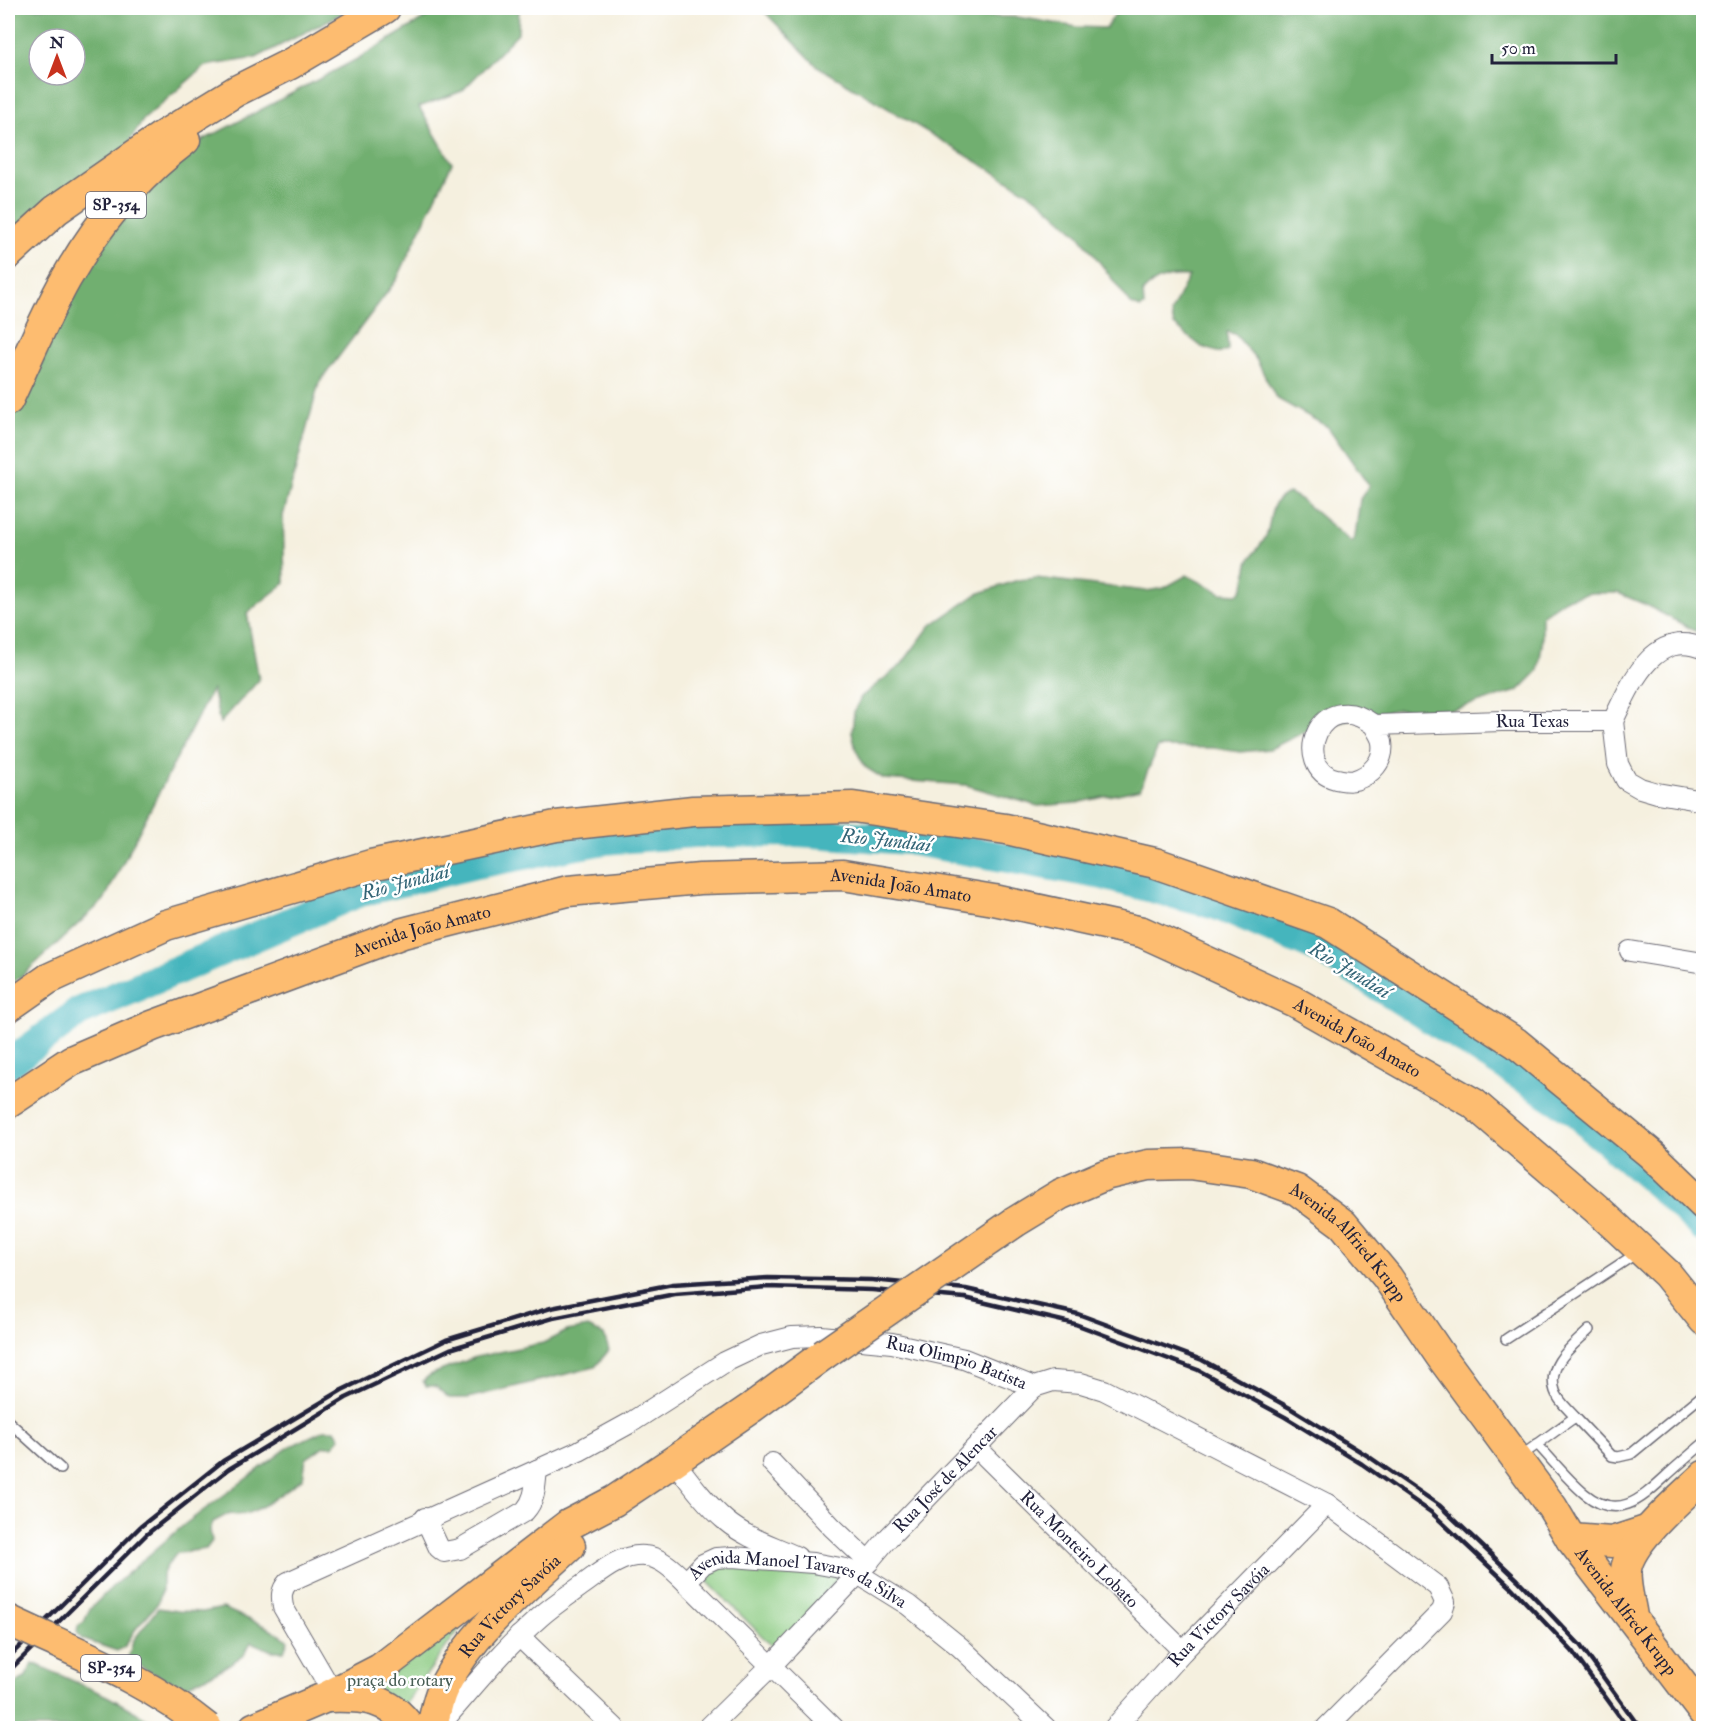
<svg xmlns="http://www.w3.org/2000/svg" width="1711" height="1736" font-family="'IM FELL Double Pica',serif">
  <rect width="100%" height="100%" fill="#fff"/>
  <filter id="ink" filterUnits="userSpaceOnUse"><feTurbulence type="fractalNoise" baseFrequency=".0167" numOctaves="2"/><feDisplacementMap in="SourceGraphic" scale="12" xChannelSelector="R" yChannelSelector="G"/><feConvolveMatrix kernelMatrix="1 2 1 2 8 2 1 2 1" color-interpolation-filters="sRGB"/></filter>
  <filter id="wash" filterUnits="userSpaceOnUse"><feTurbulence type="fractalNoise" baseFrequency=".008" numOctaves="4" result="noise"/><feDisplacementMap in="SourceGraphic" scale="24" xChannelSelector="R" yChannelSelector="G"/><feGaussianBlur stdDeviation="1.35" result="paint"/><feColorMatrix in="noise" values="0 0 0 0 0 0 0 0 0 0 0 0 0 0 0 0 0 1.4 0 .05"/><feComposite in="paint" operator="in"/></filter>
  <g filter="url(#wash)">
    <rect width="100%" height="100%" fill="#f5f0df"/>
    <g fill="#8ccb82" stroke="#57765e" stroke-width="1.5">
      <path d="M718,1564L840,1576L777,1651L703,1577Z"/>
      <path d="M480,1600L404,1706L363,1684Z"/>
    </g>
    <g fill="#71af70" stroke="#4a6856" stroke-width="1.5" fill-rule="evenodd">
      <path d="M8,8H352L256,58L205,66L143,120L121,155L8,242ZM39,39H75V75H39Z"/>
      <path d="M442,8H519L518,33L462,91L419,107L452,163L397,279L319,383L283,516L285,583L247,613L259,680L220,723L212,689L104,900L22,976L8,986V427L36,373L86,268L153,178L190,147L357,59Z"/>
      <path d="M761,8H923L954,16L1018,17L1077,27L1106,28L1119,8H1703V635L1644,604L1618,593H1591L1565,599L1542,615V645L1538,671L1518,691L1452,710L1399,709L1316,726L1270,749L1240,752L1214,748L1158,747L1140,789L1077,803L1038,806L966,785L884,779L865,767L856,750L852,733L854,712L861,697L901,665L930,626L977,594L1018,580L1036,578L1146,591L1164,588L1187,575L1221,593L1238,594C1247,586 1245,575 1248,564C1251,553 1262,546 1266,536C1273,518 1267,501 1289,493L1300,499L1351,542L1355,537L1360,499L1369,486L1328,427L1276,398L1256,359L1235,334L1227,332L1228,350L1220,353L1202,347L1174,325L1171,312L1189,276C1170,275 1157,277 1143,292L1144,306L1140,308L1131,304L1079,235L1039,199L817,66Z"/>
      <path d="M588,1327L604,1335L609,1350L595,1367L468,1398H449L435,1386H426L423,1381L430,1375L476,1357L543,1343L567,1331Z"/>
      <path d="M324,1430H335L340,1438L333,1446H324L306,1459L303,1478C286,1489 249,1523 230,1513L213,1522L210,1530L212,1541L206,1549L177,1553L166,1567L162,1576V1590L158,1603L135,1630L125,1646L117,1651L82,1639L77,1632L78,1626L84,1622L90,1609L114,1585L185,1524L289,1447Z"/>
      <path d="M158,1608L179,1611L203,1612L223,1608L271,1629L288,1640L284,1651H272L251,1642L244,1655L218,1671L186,1686C166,1680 145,1671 128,1658L133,1641Z"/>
      <path d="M33,1663L107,1696L164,1728H8V1694L17,1682L25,1678Z"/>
    </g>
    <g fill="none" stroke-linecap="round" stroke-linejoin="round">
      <path stroke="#45b5bd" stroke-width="30" d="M8,1064L79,1012L360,892L476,864L604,840L694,833L799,832L908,840L1103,875L1216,905L1322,950L1577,1112L1593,1129L1656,1183L1704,1228"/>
    </g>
  </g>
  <g filter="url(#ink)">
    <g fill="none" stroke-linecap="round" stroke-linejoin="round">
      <defs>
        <g id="service">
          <path d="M1506,1339L1637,1253"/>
          <path d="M1575,1417L1612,1456L1618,1457L1631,1454L1704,1394"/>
          <path d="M8,1421L61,1469"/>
          <path d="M1537,1444C1553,1461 1568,1480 1585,1494C1618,1521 1641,1499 1665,1477C1678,1465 1691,1454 1704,1443"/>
          <path d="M1521,1456L1575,1417C1568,1409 1558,1401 1555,1391C1546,1364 1573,1346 1589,1330"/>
        </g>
        <g id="minor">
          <path d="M1613,721L1618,764L1626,780L1640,788L1657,793L1704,801"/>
          <path d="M1613,721C1630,686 1653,627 1704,649"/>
          <path id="s1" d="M1374,725C1376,730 1381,736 1382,742C1385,761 1371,775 1355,780C1348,782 1343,780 1336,779C1291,768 1318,684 1374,725L1502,721H1613"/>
          <path d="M1630,951L1704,963"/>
          <path id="s2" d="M977,1448L1183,1651"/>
          <path d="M674,1461C690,1482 706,1504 726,1521C746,1538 774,1546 797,1557"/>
          <path d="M772,1463L832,1527L869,1562"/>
          <path d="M425,1518L439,1548L444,1552L460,1549L525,1511C536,1499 535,1485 537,1470"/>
          <path id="s3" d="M686,1582L703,1564L716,1558L732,1557L813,1563L846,1569L858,1574L908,1605L960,1647L1046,1728"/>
          <path d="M519,1636L615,1728"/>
          <path id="s4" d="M333,1693L283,1607C281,1596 281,1590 288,1582L579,1451L630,1423L725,1362L761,1345L792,1337L821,1336L892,1343L964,1359L1034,1387L1053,1381L1081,1383L1104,1390L1327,1504L1438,1587L1445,1602L1442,1611L1326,1728"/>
          <path d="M437,1728C470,1691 502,1650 540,1617C553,1605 569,1595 584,1584C602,1571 621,1554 645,1556C664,1557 680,1577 693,1589L834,1728"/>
          <path id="s5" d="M708,1728L770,1667L858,1574L889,1537L1034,1387"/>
          <path id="s6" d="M1114,1728L1183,1651L1327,1504"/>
        </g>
        <g id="primary">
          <path d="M8,254L56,210L161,137L236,91L290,64L385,8"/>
          <path d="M8,400C27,360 44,318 66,279C96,226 136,177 185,140"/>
          <path d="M8,1007L48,979L166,925L371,865L556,826L693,811L853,807L1006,829L1155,863L1328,923L1516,1043L1651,1154L1704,1205"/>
          <path id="s7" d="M8,1103L71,1061L152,1026L403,933L568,891L700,879L843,875L994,900L1142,932L1293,1001L1473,1103L1599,1211L1667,1274L1704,1320"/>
          <path id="s8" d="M1015,1222L1061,1194L1105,1175L1148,1165L1189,1164L1251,1173L1297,1190L1343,1224L1387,1277L1440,1355L1552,1507L1571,1539L1704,1713"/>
          <path d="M1571,1539L1612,1542L1649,1530"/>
          <path d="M1632,1617C1630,1602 1624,1584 1626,1570C1629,1541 1683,1496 1704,1476"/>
          <path d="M329,1697C363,1696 389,1697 410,1728"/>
          <path d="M254,1728L326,1697L380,1669L568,1525L614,1501L674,1461L751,1408L823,1355"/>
          <path id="s9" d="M432,1728C435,1715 437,1700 443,1688C472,1631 524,1589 570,1546"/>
        </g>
      </defs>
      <use href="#service" stroke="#6c6a74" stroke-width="12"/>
      <use href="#minor" stroke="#6c6a74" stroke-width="22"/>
      <use href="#primary" stroke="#6c6a74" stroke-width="33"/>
      <use href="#service" stroke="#fff" stroke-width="9"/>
      <use href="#minor" stroke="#fff" stroke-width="20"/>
      <use href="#primary" stroke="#fdbc6f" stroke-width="30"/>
      <g stroke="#22223b" stroke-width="4.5">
        <path d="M8,1658L140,1527L223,1461L342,1390L446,1340L551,1308L673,1284L768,1278L872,1280L966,1289L1078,1314L1202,1360L1290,1408L1368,1456L1439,1505L1518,1580L1580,1645L1640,1728"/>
        <path d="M8,1672L147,1534L229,1469L346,1398L450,1349L553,1318L675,1294L768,1287L872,1290L965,1298L1075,1324L1198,1370L1285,1417L1362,1464L1432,1513L1511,1587L1572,1651L1628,1728"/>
      </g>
      <defs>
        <g id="primary-bridge">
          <path d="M823,1355L1015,1222"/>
          <path d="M8,1620C75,1652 149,1680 207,1728"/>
        </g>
      </defs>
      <use href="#primary-bridge" stroke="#6c6a74" stroke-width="33" stroke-linecap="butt"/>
      <use href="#primary-bridge" stroke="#fdbc6f" stroke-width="30"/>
    </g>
  </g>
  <g text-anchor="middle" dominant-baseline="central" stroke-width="5" stroke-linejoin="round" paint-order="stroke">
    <g fill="#fff" stroke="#646476" stroke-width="1.5">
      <rect x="86" y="192" width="60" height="26" rx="4.5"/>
      <rect x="81" y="1655" width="60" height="26" rx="4.5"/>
    </g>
    <g font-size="16" font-weight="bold" fill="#22223b">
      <text x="116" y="205">SP-354</text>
      <text x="111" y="1668">SP-354</text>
    </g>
    <g font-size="18" fill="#22223b" stroke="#fff">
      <text stroke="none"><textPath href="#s1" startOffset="372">Rua Texas</textPath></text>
      <text stroke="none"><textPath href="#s7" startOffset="936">Avenida João Amato</textPath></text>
      <text stroke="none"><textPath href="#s7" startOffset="450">Avenida João Amato</textPath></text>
      <text stroke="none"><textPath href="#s7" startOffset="1422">Avenida João Amato</textPath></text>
      <text stroke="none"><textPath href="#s8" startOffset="372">Avenida Alfried Krupp</textPath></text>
      <text stroke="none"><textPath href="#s4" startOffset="856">Rua Olimpio Batista</textPath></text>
      <text stroke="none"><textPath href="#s5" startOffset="344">Rua José de Alencar</textPath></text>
      <text stroke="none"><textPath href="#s2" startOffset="144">Rua Monteiro Lobato</textPath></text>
      <text stroke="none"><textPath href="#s3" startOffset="123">Avenida Manoel Tavares da Silva</textPath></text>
      <text stroke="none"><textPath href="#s9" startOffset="148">Rua Victory Savóia</textPath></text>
      <text stroke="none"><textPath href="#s8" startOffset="836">Avenida Alfred Krupp</textPath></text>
      <text stroke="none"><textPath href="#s6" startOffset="154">Rua Victory Savóia</textPath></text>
    </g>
    <g font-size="18" fill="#475d54" stroke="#fff">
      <text x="400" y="1680">praça do rotary</text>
    </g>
    <g font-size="20" font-style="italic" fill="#326476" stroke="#fff">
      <text transform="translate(886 840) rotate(6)">Rio Jundiaí</text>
      <text transform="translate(405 882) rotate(-15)">Rio Jundiaí</text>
      <text transform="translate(1350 970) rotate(31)">Rio Jundiaí</text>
    </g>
  </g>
  <rect width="1711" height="1736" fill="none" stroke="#fff" stroke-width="30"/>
  <g transform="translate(57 57)"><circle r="28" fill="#ffffff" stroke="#a7a7b1" stroke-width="1.5"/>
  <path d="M0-4.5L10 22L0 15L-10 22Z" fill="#c8321e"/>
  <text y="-9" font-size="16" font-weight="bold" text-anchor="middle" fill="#22223b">N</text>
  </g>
  <path d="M1492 54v9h124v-9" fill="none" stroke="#22223b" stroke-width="3"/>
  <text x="1501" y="54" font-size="18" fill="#22223b" stroke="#ffffff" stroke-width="4.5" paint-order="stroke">50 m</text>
</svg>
